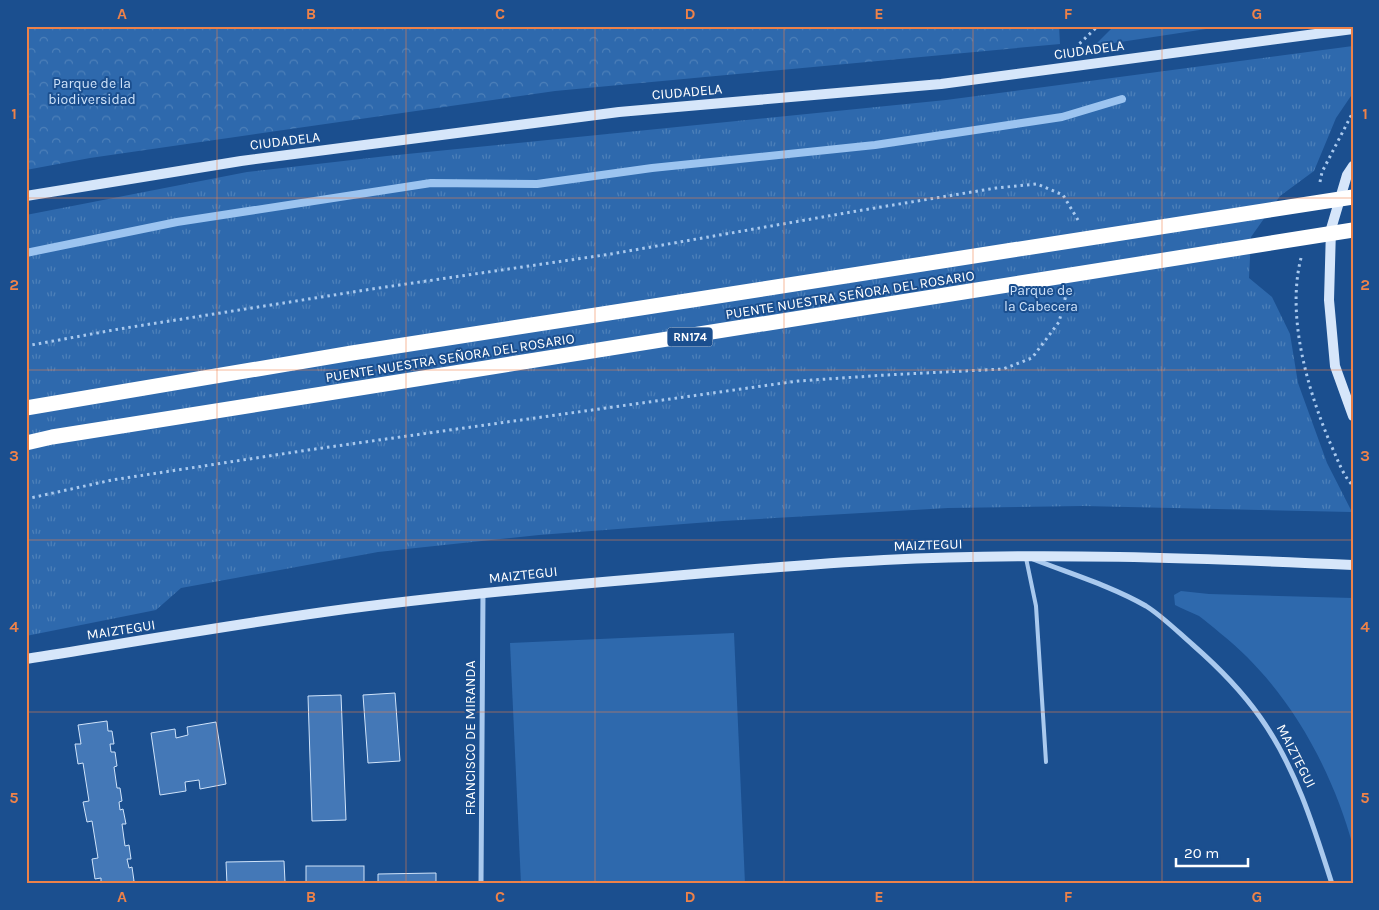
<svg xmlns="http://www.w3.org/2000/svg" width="1379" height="910" font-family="Karla,sans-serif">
  <defs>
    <pattern id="forest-crowns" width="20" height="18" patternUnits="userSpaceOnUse" patternTransform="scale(1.25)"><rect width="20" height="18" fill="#2e69ad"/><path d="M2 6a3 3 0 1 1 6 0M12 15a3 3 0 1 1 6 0" fill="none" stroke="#4d80b9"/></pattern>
    <pattern id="park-tufts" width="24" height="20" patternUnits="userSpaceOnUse" patternTransform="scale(1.25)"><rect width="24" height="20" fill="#2e69ad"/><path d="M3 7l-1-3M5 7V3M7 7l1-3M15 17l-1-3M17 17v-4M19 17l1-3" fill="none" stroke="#4d80b9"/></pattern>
  </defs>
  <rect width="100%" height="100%" fill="#1b4f8f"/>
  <g fill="#2e69ad">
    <path d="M1114,26H1226L1094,46Z"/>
    <path d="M1181,591L1209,594L1353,598V846C1331,766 1286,685 1220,633C1213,627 1206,621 1199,616C1191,612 1182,609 1175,605L1174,595Z"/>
    <path d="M734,633L745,884H521L510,643Z"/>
  </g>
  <path fill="url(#forest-crowns)" d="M26,26H1059L1060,44L555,91L90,158L26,170Z"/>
  <path fill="url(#park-tufts)" d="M1353,46V93L1336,118L1314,171L1280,196L1251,237L1249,278L1272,297L1290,334L1298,383L1327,463L1352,512L1083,506L948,508L723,521L539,535L378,552L181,588L156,610L26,636V215L247,172L387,156L946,100Z"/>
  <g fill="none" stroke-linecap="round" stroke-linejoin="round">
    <path stroke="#9cc4f0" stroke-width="8" d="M26,253L177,222L431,183L537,184L652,168L875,145L1062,117L1122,99"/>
  </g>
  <g fill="#4478b7" stroke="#cfe3fa">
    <path d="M395,693L400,761L368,763L363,695Z"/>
    <path d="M341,695L346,820L312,821L308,696Z"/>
    <path d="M107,721L108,731H112L114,744H110L111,752H115L117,766L114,767L117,788H120L122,801L119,802L120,810L123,809L126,824H122L125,846L129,845L131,859H127L129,868L132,867L134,881L131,882V884H101V878L95,879L92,859L98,858L92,821L87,822L83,802L89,801L83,763L78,764L75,744H81L78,725Z"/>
    <path d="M216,722L226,784L200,789L199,780L185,782L186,791L160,795L151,733L175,729L176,738L188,735L187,727Z"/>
    <path d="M284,861L285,882L227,884L226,862Z"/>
    <rect x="306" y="866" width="58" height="18"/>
    <path d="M436,873V884H378V874Z"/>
  </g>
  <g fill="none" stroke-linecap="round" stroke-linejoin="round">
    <g stroke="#a9c9ee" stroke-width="3" stroke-dasharray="2.5 4" stroke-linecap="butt">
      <path d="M1076,49L1079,44L1098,26"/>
      <path d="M1320,182L1322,172L1353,112"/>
      <path d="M1301,258C1286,317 1308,391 1331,445C1338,460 1342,474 1353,486"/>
      <path d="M26,346L119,329L372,289L611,254L857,211L996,188L1037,184L1063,195L1078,220"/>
      <path d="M26,499L112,480L308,450L798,381L886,375L1003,369L1032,358L1059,322L1066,295"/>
    </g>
    <path stroke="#a9c9ee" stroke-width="4" d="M1026,558L1036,606L1046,762"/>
    <g stroke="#a9c9ee" stroke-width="5">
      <path d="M1033,559C1071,574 1111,586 1146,606C1162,616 1178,632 1193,645C1217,666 1241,690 1260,717C1295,766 1314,827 1332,884"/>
      <path d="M481,884L483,593"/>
    </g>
    <g stroke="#d6e6fa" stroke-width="10">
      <path d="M1353,166L1347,175L1331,229L1329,300L1335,366L1353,416"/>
      <path d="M26,196L241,161L619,112L941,84L1353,29"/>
      <path d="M26,659C126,643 225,626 324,612C432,597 541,587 650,578C728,571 806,564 884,560C1040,552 1197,558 1353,565"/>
    </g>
    <g stroke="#fff" stroke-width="15">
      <path d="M26,408L352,353L1353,197"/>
      <path d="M26,443L52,437L1353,230"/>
    </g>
  </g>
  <path fill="none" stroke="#ee8249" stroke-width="1" stroke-opacity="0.55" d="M217,26V884M406,26V884M595,26V884M784,26V884M973,26V884M1162,26V884M26,198H1353M26,370H1353M26,540H1353M26,712H1353"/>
  <g text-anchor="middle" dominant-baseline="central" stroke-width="4" stroke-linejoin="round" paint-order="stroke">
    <rect fill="#1b4f8f" stroke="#bbcadd" stroke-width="1" x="667.5" y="327.5" width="45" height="19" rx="4"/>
    <g font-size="12" font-weight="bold" fill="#fff">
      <text x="690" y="337">RN174</text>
    </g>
    <g font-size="14" fill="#fff" stroke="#1b4f8f">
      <text transform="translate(1089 50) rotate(-8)">CIUDADELA</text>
      <text transform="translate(687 92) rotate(-5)">CIUDADELA</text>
      <text transform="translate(285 141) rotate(-7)">CIUDADELA</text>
      <text transform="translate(850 295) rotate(-9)">PUENTE NUESTRA SEÑORA DEL ROSARIO</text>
      <text transform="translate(450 358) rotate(-9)">PUENTE NUESTRA SEÑORA DEL ROSARIO</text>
      <text transform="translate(928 545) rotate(-2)">MAIZTEGUI</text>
      <text transform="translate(523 575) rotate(-6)">MAIZTEGUI</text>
      <text transform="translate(121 630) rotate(-9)">MAIZTEGUI</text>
      <text transform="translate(470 738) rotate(-90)">FRANCISCO DE MIRANDA</text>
      <text transform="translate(1296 756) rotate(63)">MAIZTEGUI</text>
    </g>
    <g font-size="14" fill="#cfe3fa" stroke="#1b4f8f">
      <text x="92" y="83">Parque de la<tspan x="92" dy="16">biodiversidad</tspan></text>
      <text x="1041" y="290">Parque de<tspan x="1041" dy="16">la Cabecera</tspan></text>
    </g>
  </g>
  <rect width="1379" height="910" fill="none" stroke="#1b4f8f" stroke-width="55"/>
  <path d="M1176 858v8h72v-8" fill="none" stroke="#ffffff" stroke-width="2.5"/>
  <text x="1184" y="858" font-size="15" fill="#ffffff" stroke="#1b4f8f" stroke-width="4" paint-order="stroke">20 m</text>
  <rect x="28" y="28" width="1324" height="854" fill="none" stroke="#ee8249" stroke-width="2"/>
  <g font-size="16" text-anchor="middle" font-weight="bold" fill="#ee8249">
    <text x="122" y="19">A</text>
    <text x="311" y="19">B</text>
    <text x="500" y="19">C</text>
    <text x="690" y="19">D</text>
    <text x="879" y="19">E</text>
    <text x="1068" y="19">F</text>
    <text x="1257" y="19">G</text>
    <text x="14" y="119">1</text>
    <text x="1365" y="119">1</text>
    <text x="14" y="290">2</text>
    <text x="1365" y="290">2</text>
    <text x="14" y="461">3</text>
    <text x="1365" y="461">3</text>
    <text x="14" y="632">4</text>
    <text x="1365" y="632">4</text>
    <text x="14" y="803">5</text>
    <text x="1365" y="803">5</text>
    <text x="122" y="902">A</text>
    <text x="311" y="902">B</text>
    <text x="500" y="902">C</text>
    <text x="690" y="902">D</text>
    <text x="879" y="902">E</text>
    <text x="1068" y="902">F</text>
    <text x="1257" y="902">G</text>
  </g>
</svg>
